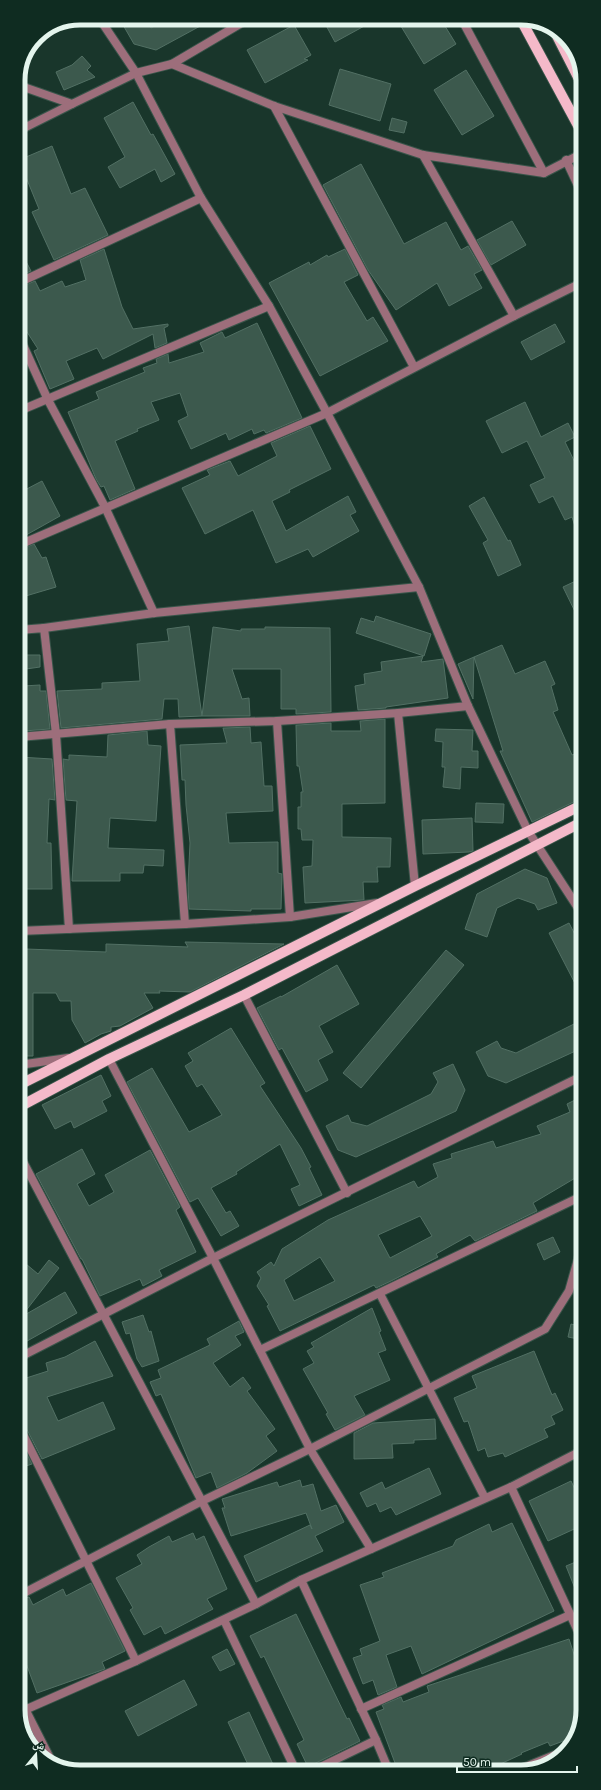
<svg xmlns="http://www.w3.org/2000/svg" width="601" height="1790" font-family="Karla,'Noto Naskh Arabic',sans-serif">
  <rect width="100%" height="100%" fill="#19362b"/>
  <g fill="#3c594d" stroke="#527064" fill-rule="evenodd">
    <path d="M119,18H145L151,28L169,18H215L156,50L134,44Z"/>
    <path d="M322,18H379L335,42Z"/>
    <path d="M396,18H440L456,44L424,64Z"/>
    <path d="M294,25L311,55L304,59L308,60L265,83L247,50Z"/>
    <path d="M82,56L91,66L87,70L95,77L64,90L56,72L72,65Z"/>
    <path d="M340,69L391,84L380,121L329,105Z"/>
    <path d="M466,70L494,116L462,135L434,90Z"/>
    <path d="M133,102L151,135L153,134L175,174L161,182L155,169L120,188L108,167L125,157L104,118Z"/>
    <path d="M392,118L407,122L404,133L389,130Z"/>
    <path d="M52,146L71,194L85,188L108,235L54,260L32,212L39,209L19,160Z"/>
    <path d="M361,164L404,244L446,222L461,250L468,246L482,270L474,274L482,288L449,306L437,283L396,310L368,270L323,185Z"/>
    <path d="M512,221L526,245L491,265L477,240Z"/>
    <path d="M18,246L31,271L18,277Z"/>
    <path d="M104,249L122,307L133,329L168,324V326L164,328L167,343L155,348L153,334L103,359L97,348L66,361L74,379L50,389L34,351L38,349L18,318V288L35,281L40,291L62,281L65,287L86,280L80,260Z"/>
    <path d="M345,249L358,275L344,282L367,321L373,317L388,341L320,376L269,283L309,262L310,265L327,255L328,257Z"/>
    <path d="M257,323L302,418L266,433L264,430L254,434L252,429L229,440L226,433L191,449L178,421L188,416L180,393L151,402L159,420L137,429L138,431L115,441L135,489L110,500L104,486L101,487L96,479L68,412L99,399L96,392L145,372L143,368L157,363L156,359L168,354L169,363L204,352L200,343L222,332L225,338Z"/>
    <path d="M555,324L565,342L531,360L521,342Z"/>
    <path d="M525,402L541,437L568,423L575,437L565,442L581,475L582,539H579L572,517L565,520L553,496L539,503L530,485L545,478L527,441L502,453L486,421Z"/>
    <path d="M310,426L331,469L289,490L290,492L272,501L286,531L348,496L356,512L350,515L359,531L313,557L308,549L276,563L253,510L205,534L182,488L210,475L207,470L230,461L238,476L277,456L271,443Z"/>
    <path d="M42,481L60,516L19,539V493Z"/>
    <path d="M484,497L508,541L510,540L521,565L498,576L483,543L488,540L469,506Z"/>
    <path d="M34,544L42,558L46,557L56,587L19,598V550Z"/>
    <path d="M582,578V626L563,587Z"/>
    <path d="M376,616L431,634L424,656L356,633L361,618L374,622Z"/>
    <path d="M189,626L202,716L179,717L178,699H164L162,719L61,728L57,691L102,689V683L140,681L137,644L169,641L167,629Z"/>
    <path d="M213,627L241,631V629H265V627L330,628L331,712L296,714V709H281V669H232L242,699L249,698L250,716H202Z"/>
    <path d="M502,645L515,674L545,661L555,684L551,686L558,710L553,712L572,755L582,751V798L532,822L500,751H503L474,657Z"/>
    <path d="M19,655H40V667L19,670Z"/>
    <path d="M423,656L421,662L443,659L448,698L386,707V708L358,710L355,686L365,684L364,674L382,671L381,662Z"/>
    <path d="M474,657L473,699L458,664Z"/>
    <path d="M40,685V691H46L50,729L24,731L23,686Z"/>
    <path d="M385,719V803L342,804V837L391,838L390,867H377L378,882H363L364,900L305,903L303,867L312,866L313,840H302L301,829H298V807H301V792H303L299,766H297L296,725L331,723V731H361L360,721Z"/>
    <path d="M250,727L251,743L261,742L264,786H272L273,811L226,813L229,843L278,842V873L282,874L281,909H251V911L189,909L188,885L190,843L186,805L185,780H182L180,745L227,743L223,728Z"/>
    <path d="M436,729L473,730L472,751H478V768L461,767L460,789L443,787L445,767H442L443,742L435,741Z"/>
    <path d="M147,731L148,745L161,746L156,821L110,818L108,848L164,850L163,866L144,865L143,873H120V881H72L77,801L66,800L63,759L69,760V755L107,757L108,735Z"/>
    <path d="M19,757L52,759L55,800L49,799L47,843H51L52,889H19Z"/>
    <path d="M476,803L504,804L503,823L475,822Z"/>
    <path d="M472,818L473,851L469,852L423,854L422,820Z"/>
    <path d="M525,869L547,878L557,903L538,910L535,904L518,898L497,908L487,937L465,929L477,894Z"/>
    <path d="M569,923L582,948V997L549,933Z"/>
    <path d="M185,942L284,944L190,992L159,991L160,993H144L153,1008L120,1026L111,1027V1031L101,1034L85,1043L72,1020L71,1001H60L56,993H33V1056H19V953L26,949L106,952V944L188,947Z"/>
    <path d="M446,950L464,965L361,1088L343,1073Z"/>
    <path d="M337,965L359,1004L319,1026L333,1052L318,1060L328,1080L306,1092L282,1048L279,1050L257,1008L281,996V997Z"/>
    <path d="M582,1020V1048L506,1083L488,1076L476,1052L497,1041L501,1048L516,1053Z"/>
    <path d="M231,1028L265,1083L260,1086L301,1148L311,1167L309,1168L322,1195L299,1206L291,1189L300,1185L280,1144L236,1172L237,1174L211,1188L226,1213L230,1211L239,1226L221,1236L198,1198L190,1202L127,1082L152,1068L189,1132L222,1115L202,1084L197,1087L185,1066L193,1061L188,1053Z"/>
    <path d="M453,1064L465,1090L456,1111L356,1157L338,1150L326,1126L348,1115L351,1122L367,1126L431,1094L438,1082L433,1073Z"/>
    <path d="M101,1075L111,1096L102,1101L107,1111L74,1128L71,1121L55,1129L42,1105Z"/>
    <path d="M579,1098L582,1105V1174L533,1203L537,1211L475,1241L470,1235L436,1254L438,1257L391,1281L376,1288L374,1285L280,1331L267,1306L269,1305L257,1286L261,1278L257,1272L271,1262L274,1266L282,1249L328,1220L414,1181L418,1188L438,1177L433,1164L452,1158L451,1154L493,1141L496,1148L541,1134L537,1126L570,1112L567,1104ZM420,1216L432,1236L390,1258L378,1235ZM320,1257L335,1281L294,1301L284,1280Z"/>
    <path d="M82,1149L95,1174L77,1184L89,1206L114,1192L105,1175L150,1150L180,1207L176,1210L196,1252L159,1270L162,1276L143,1286L140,1279L100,1296L82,1259H81L36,1174Z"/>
    <path d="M553,1237L560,1252L544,1260L537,1244Z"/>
    <path d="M49,1260L59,1268L21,1317L65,1292L77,1313L20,1345V1273L26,1264L38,1274Z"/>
    <path d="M372,1308L381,1331L379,1332L386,1350L378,1353L390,1380L354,1396L365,1415L335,1430L326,1414L328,1413L303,1369L314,1363L307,1351L314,1347L311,1343Z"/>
    <path d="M143,1315L149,1332L151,1331L159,1361L142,1367L137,1359L130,1333L126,1334L122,1322Z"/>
    <path d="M239,1321L244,1332L235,1336L241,1345L213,1363L230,1387L243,1377L251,1388L247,1391L275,1429L266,1436L277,1451L247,1473L217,1488L211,1472L196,1478L161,1394L156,1396L150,1382L161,1378L158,1370L210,1345L207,1339Z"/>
    <path d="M571,1324L583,1327V1340L568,1337Z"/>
    <path d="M95,1341L113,1376L47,1397L58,1421L103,1402L115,1429L42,1459L25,1426L20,1423V1380L48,1371L46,1363L65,1357Z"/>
    <path d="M534,1351L552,1395L555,1393L563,1410L551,1416L555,1424L544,1429L548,1437L505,1457L503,1453L488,1457L485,1448L478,1451L468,1421L464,1422L454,1398L477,1388L472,1376Z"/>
    <path d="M435,1419L436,1439L414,1440V1443L392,1444L393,1458L354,1459V1433L373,1423Z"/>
    <path d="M20,1440L32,1464L20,1468Z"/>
    <path d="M429,1468L441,1494L396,1515L391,1507L380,1512L376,1503L367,1507L360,1493L382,1482L385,1489Z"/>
    <path d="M300,1480L302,1487L313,1484L321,1511L336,1505L344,1522L315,1536L323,1551L256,1582L244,1556L310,1525L312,1529L306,1513L231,1536L222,1508H225L222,1499L277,1482L279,1487Z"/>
    <path d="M571,1481L583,1506L576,1510L583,1525L548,1541L529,1501Z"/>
    <path d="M512,1523L554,1611L422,1674L411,1646L386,1655L397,1687L378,1695L373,1680L363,1684L353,1658L362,1655L360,1649L380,1641L360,1585L384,1577L382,1573L453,1546L456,1540L489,1524L492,1532Z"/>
    <path d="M193,1533L196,1540L204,1536L227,1589L207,1599L213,1609L165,1634L161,1626L144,1635L130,1610L133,1608L116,1578L142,1564L137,1555L149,1547L169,1536L172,1542Z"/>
    <path d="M583,1559V1605L582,1606L566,1566Z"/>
    <path d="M91,1583L125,1651L102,1662L105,1669L37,1693L20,1647V1600L29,1597L33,1605L63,1589L66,1596Z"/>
    <path d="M296,1614L347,1719L349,1718L360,1741L308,1767L297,1744L304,1740L264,1656L261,1658L250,1636Z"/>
    <path d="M569,1639L583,1682V1710L574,1737L550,1746L548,1742L521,1753L522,1754L496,1766L498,1770L398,1771L376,1712L384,1709L382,1705L401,1697L403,1702L429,1692L427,1686Z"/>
    <path d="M227,1649L235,1664L220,1671L212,1657Z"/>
    <path d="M184,1680L197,1705L138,1736L125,1711Z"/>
    <path d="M249,1712L276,1771H251L228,1722Z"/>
  </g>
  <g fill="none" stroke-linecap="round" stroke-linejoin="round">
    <defs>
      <g id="minor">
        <path d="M99,18L136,73L201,198L269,306L327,413L419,587L468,706L528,831L582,914"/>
        <path d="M461,18L544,173"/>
        <path d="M172,64L274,106L423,155L544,173L581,154"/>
        <path d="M18,85L72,104L136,73L172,64L250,18"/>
        <path d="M274,106L414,367"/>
        <path d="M18,131L72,104"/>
        <path d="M423,155L514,316"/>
        <path d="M566,160L581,192"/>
        <path d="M18,283L201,198"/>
        <path d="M18,334L48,400L105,507L154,613"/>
        <path d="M19,411L269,306"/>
        <path d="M19,545L327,413L514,316L581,283"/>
        <path d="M44,628L154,613L419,587"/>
        <path d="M19,630L44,628L56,734L69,929"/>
        <path d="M398,713L415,886"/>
        <path d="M277,721L290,917"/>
        <path d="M170,724L185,924"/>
        <path d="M19,737L170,724L277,721L398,713L468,706"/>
        <path d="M19,931L185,924L290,917L377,903"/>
        <path d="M244,995L347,1193"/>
        <path d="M109,1059L213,1258L310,1449L371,1549"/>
        <path d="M19,1065L68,1058"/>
        <path d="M19,1154L256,1604"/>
        <path d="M380,1294L485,1498"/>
        <path d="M260,1350L582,1196"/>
        <path d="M20,1357L213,1258L582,1076"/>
        <path d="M20,1428L136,1661"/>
        <path d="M511,1487L583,1642"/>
        <path d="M301,1580L376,1740L389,1771"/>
        <path d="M20,1595L202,1501L310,1449L545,1329L569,1291L582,1245"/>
        <path d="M224,1620L296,1771"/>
        <path d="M361,1709L570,1615"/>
        <path d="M20,1712L136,1661L256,1604L301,1580L511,1487L583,1450"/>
        <path d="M518,1770L567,1750"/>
        <path d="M312,1771L376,1740"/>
      </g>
      <path id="tertiary" d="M20,1699L52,1762"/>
      <g id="primary">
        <path d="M520,18L581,131"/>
        <path d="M554,30L581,83"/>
        <path d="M19,1085L415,886L582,805"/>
        <path d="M19,1107L109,1059L244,995L582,822"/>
      </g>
    </defs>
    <use href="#minor" stroke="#39554a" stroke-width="10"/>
    <use href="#tertiary" stroke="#39554a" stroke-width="10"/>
    <use href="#primary" stroke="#39554a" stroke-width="12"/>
    <use href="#minor" stroke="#9d6e7b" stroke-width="8"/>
    <use href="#tertiary" stroke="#9d6e7b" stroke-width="8"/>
    <use href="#primary" stroke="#f4b9c9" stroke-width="10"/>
  </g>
  <path d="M0 0H601V1790H0ZM80 25H521A55 55 0 0 1 576 80V1710A55 55 0 0 1 521 1765H80A55 55 0 0 1 25 1710V80A55 55 0 0 1 80 25Z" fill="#0f2c21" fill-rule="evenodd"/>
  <path fill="none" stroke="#e4f5ed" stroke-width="5" d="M80 25H521A55 55 0 0 1 576 80V1710A55 55 0 0 1 521 1765H80A55 55 0 0 1 25 1710V80A55 55 0 0 1 80 25Z"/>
  <g transform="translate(36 1754) rotate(18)" stroke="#0f2c21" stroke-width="3" paint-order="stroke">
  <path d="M0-3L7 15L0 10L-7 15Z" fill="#e4f5ed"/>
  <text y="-6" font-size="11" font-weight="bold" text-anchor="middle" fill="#e4f5ed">ش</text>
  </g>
  <path d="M457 1766v6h120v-6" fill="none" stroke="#e4f5ed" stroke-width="2"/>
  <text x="463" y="1766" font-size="12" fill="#e4f5ed" stroke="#0f2c21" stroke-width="3" paint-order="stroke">50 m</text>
</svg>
